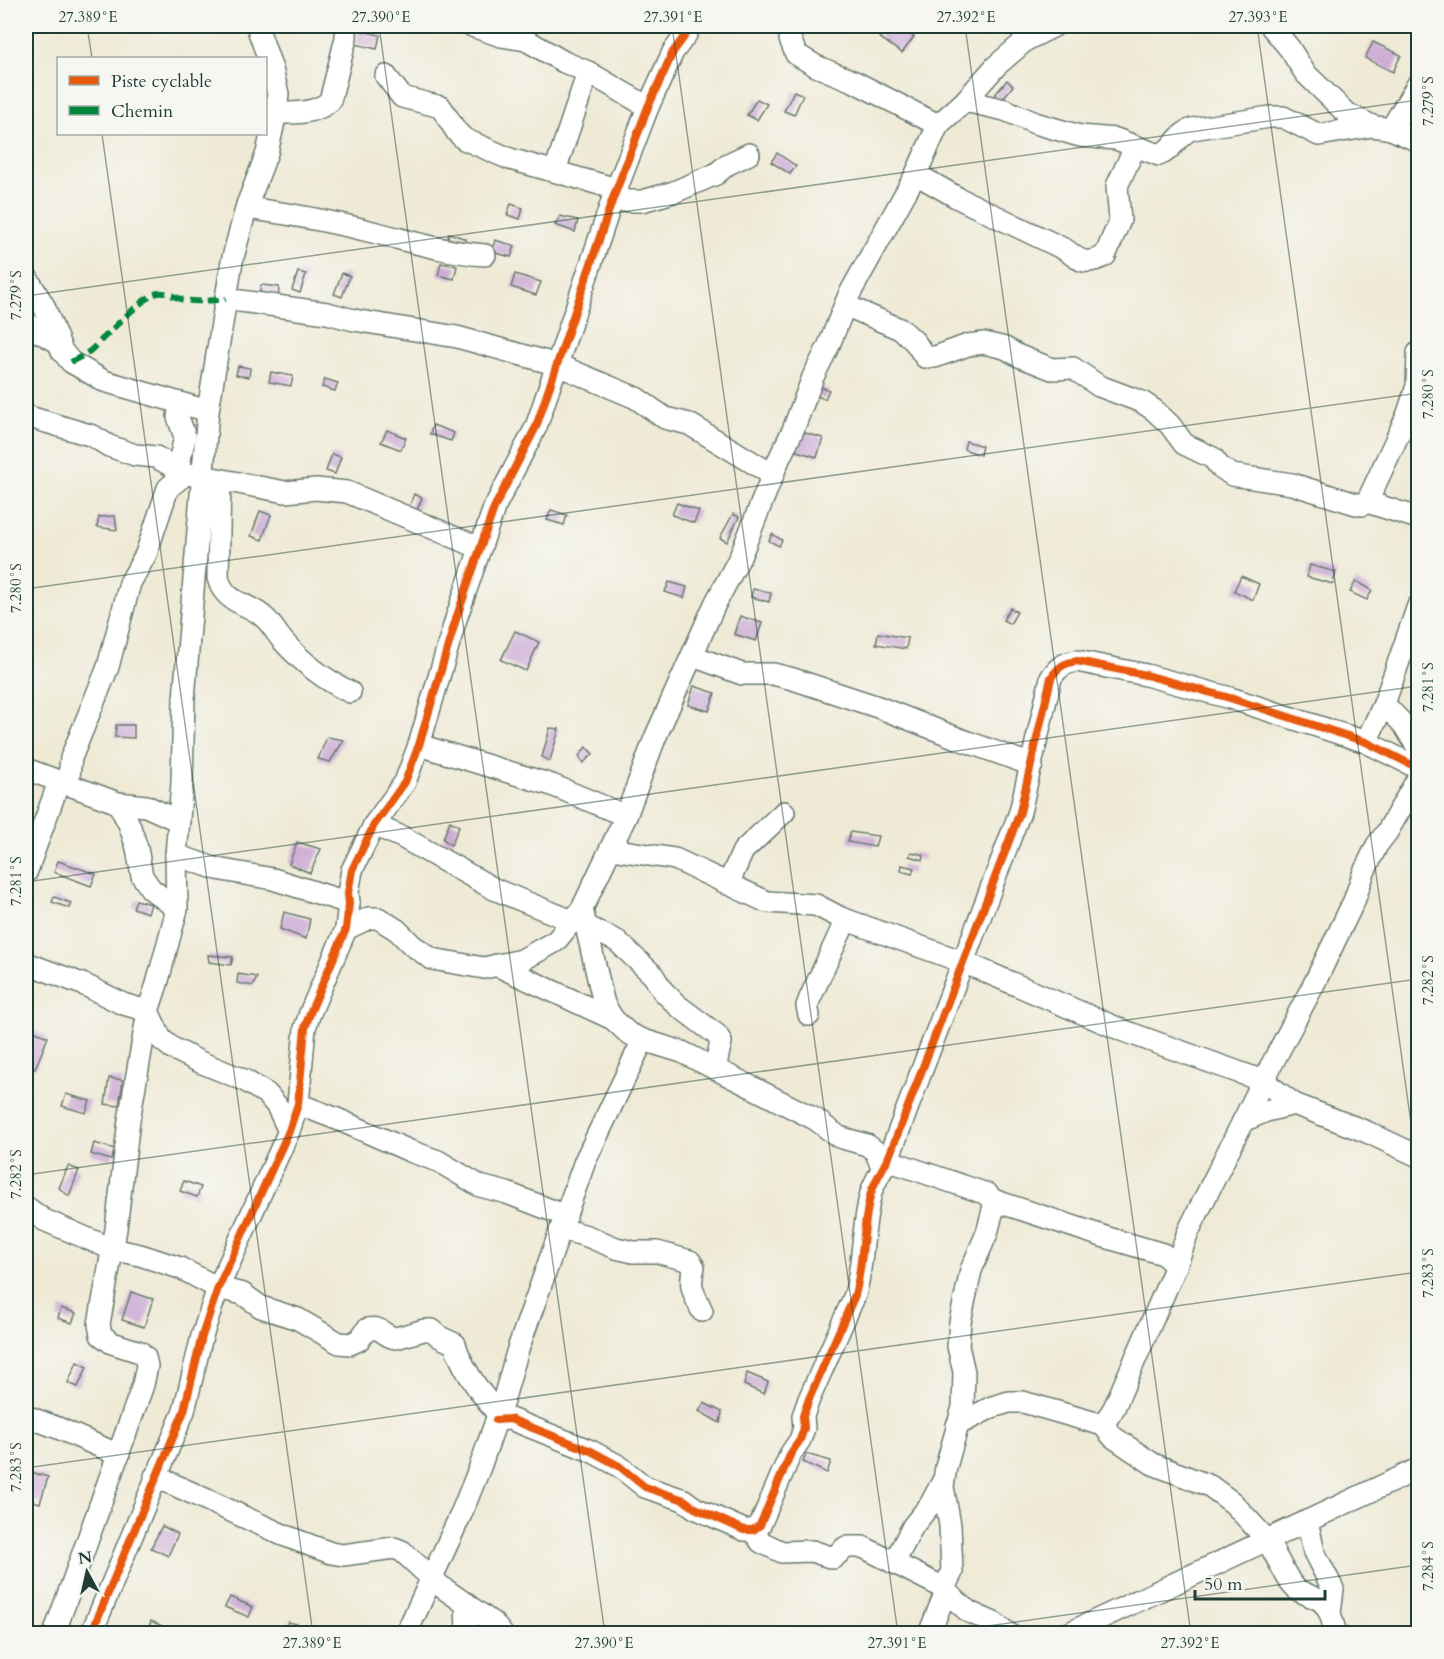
<svg xmlns="http://www.w3.org/2000/svg" width="1444" height="1659" font-family="Cardo,serif">
  <rect width="100%" height="100%" fill="#f6f6f2"/>
  <filter id="ink" filterUnits="userSpaceOnUse"><feTurbulence type="fractalNoise" baseFrequency=".0167" numOctaves="2"/><feDisplacementMap in="SourceGraphic" scale="12" xChannelSelector="R" yChannelSelector="G"/><feConvolveMatrix kernelMatrix="1 2 1 2 8 2 1 2 1" color-interpolation-filters="sRGB"/></filter>
  <filter id="wash" filterUnits="userSpaceOnUse"><feTurbulence type="fractalNoise" baseFrequency=".008" numOctaves="4" result="noise"/><feDisplacementMap in="SourceGraphic" scale="24" xChannelSelector="R" yChannelSelector="G"/><feGaussianBlur stdDeviation="1.35" result="paint"/><feColorMatrix in="noise" values="0 0 0 0 0 0 0 0 0 0 0 0 0 0 0 0 0 1.4 0 .05"/><feComposite in="paint" operator="in"/></filter>
  <g filter="url(#wash)">
    <rect width="100%" height="100%" fill="#efead6"/>
    <g id="blocks">
      <g fill="#ceaed6">
        <path d="M887,26H896L914,37L902,53L879,37Z"/>
        <path d="M358,30L380,35L377,49L355,44Z"/>
        <path d="M1373,42L1401,55L1393,72L1365,58Z"/>
        <path d="M1007,80L1013,86L1000,102L993,97Z"/>
        <path d="M794,91L803,95L794,115L784,111Z"/>
        <path d="M757,99L767,104L757,120L747,115Z"/>
        <path d="M777,153L796,166L790,174L771,162Z"/>
        <path d="M511,204L523,208L520,219L507,215Z"/>
        <path d="M560,216L578,220L575,232L555,225Z"/>
        <path d="M449,233L466,239L463,246L447,241Z"/>
        <path d="M495,240L515,246L511,257L492,252Z"/>
        <path d="M441,263L457,266L454,279L438,275Z"/>
        <path d="M298,272L306,274L300,293L292,290Z"/>
        <path d="M342,273L350,276L342,297L334,294Z"/>
        <path d="M515,274L541,282L536,295L511,287Z"/>
        <path d="M261,285L279,287L278,301L259,299Z"/>
        <path d="M238,366L250,368L249,377L236,375Z"/>
        <path d="M271,372L293,376L291,386L269,382Z"/>
        <path d="M325,379L338,383L335,391L322,387Z"/>
        <path d="M815,385L829,390L825,399L812,394Z"/>
        <path d="M433,425L454,433L451,441L430,434Z"/>
        <path d="M387,430L406,438L401,450L381,442Z"/>
        <path d="M802,432L823,438L817,457L796,451Z"/>
        <path d="M966,441L982,446L980,455L964,449Z"/>
        <path d="M332,454L341,457L335,474L326,471Z"/>
        <path d="M414,494L422,498L417,510L409,507Z"/>
        <path d="M677,503L699,511L694,523L672,515Z"/>
        <path d="M551,510L567,515L564,525L547,520Z"/>
        <path d="M260,511L271,515L262,540L251,536Z"/>
        <path d="M733,514L739,517L727,542L720,538Z"/>
        <path d="M115,516L117,530L97,527L99,517Z"/>
        <path d="M772,534L782,540L779,546L769,541Z"/>
        <path d="M1310,565L1336,572L1333,584L1307,577Z"/>
        <path d="M1241,576L1259,584L1253,600L1234,591Z"/>
        <path d="M1356,581L1372,590L1367,600L1350,592Z"/>
        <path d="M669,582L687,587L684,598L665,592Z"/>
        <path d="M753,589L771,593L769,602L751,597Z"/>
        <path d="M1010,608L1017,612L1010,624L1003,620Z"/>
        <path d="M740,616L762,623L756,641L734,634Z"/>
        <path d="M515,631L539,642L526,671L501,660Z"/>
        <path d="M878,633L908,638L906,649L876,644Z"/>
        <path d="M694,686L715,693L709,711L688,705Z"/>
        <path d="M116,725H134V738L115,737Z"/>
        <path d="M550,728L559,729L550,761L542,757Z"/>
        <path d="M327,737L344,740L330,762L318,759Z"/>
        <path d="M586,747L593,754L583,763L579,756Z"/>
        <path d="M450,821L459,826L451,845L443,839Z"/>
        <path d="M850,832L878,836L875,847L848,842Z"/>
        <path d="M297,842L321,849L310,873L289,864Z"/>
        <path d="M911,852L924,855L923,860L909,856Z"/>
        <path d="M58,861L96,874L91,886L54,872Z"/>
        <path d="M902,865L914,868L912,874L901,871Z"/>
        <path d="M54,897L71,903L69,908L52,902Z"/>
        <path d="M136,900L151,904L148,913L133,908Z"/>
        <path d="M284,912L310,919L306,939L280,929Z"/>
        <path d="M208,955L233,957L231,965L209,962Z"/>
        <path d="M238,974L257,977L253,986L237,983Z"/>
        <path d="M26,1028L48,1037L35,1069L26,1065Z"/>
        <path d="M109,1078L123,1080L119,1106L105,1104Z"/>
        <path d="M66,1094L90,1101L86,1113L62,1106Z"/>
        <path d="M94,1143L115,1149L111,1160L91,1154Z"/>
        <path d="M68,1166L79,1170L69,1196L59,1188Z"/>
        <path d="M184,1181L201,1187L197,1197L180,1191Z"/>
        <path d="M131,1292L153,1299L144,1327L122,1320Z"/>
        <path d="M61,1308L76,1313L72,1323L58,1318Z"/>
        <path d="M77,1362L87,1367L78,1387L68,1383Z"/>
        <path d="M747,1373L768,1382L764,1394L744,1385Z"/>
        <path d="M704,1403L722,1412L720,1423L699,1411Z"/>
        <path d="M806,1454L831,1461L827,1473L803,1462Z"/>
        <path d="M31,1472L48,1477L40,1503L26,1499V1491Z"/>
        <path d="M162,1526L178,1534L168,1556L151,1548Z"/>
        <path d="M230,1597L253,1607L249,1617L225,1607Z"/>
        <path d="M151,1621L162,1626L159,1634H147Z"/>
        <path d="M288,1622L306,1626V1633L286,1627Z"/>
      </g>
    </g>
  </g>
  <g filter="url(#ink)">
    <use href="#blocks" fill-opacity="0" stroke="#687a6d" stroke-width="1.5"/>
    <g fill="none" stroke-linecap="round" stroke-linejoin="round">
      <defs>
        <g id="street">
          <path d="M472,26L501,36L526,40L564,62L588,72L648,107"/>
          <path d="M791,26L790,39L796,54L816,66L855,82L938,125"/>
          <path d="M1271,26L1290,49L1305,73L1346,113L1372,126L1391,129L1418,141"/>
          <path d="M386,76L402,97L441,107L456,131L464,139L510,159L617,189"/>
          <path d="M965,101L1005,110L1035,123L1080,136L1116,139L1159,155C1173,150 1178,134 1192,129L1270,117H1283L1319,135L1372,126"/>
          <path d="M276,113C294,113 315,114 330,101L346,38V26"/>
          <path d="M1391,129L1418,84"/>
          <path d="M555,171L588,72"/>
          <path d="M916,174L958,198L1066,250C1081,262 1086,265 1105,256L1120,220L1117,186L1135,147"/>
          <path d="M612,201H642L674,192L716,174L728,164L749,154"/>
          <path d="M247,205L254,209C297,215 339,223 381,234C416,243 450,253 485,255"/>
          <path d="M26,276L44,306L62,351L71,362L104,381L208,411"/>
          <path d="M226,299L327,313L354,320L457,337L558,365L636,398L665,418L689,424L773,475"/>
          <path d="M845,305L902,330L915,342L925,357H935L968,345L984,343L1005,348L1019,356L1052,369L1073,368L1099,386L1142,402L1154,410L1170,425L1184,444L1213,458L1219,466L1232,475L1292,484L1356,504L1362,505L1367,502L1407,416L1417,386L1418,353"/>
          <path d="M26,321L33,329L58,342"/>
          <path d="M180,403L178,417L185,437L179,462L183,476"/>
          <path d="M26,416L93,436L109,446L135,455L156,457L172,466L183,476"/>
          <path d="M220,481L218,578C226,606 248,601 266,619C272,625 277,634 283,641C302,662 325,680 350,692"/>
          <path d="M1367,502L1418,518"/>
          <path d="M693,656L742,674H773L793,679L878,707L962,740L1032,765"/>
          <path d="M1384,704L1404,725L1418,748"/>
          <path d="M1366,742L1384,704L1418,606"/>
          <path d="M419,745L552,785L626,816"/>
          <path d="M26,769L118,803L146,806L179,821"/>
          <path d="M68,785L71,758L108,667L130,583L146,554L168,488L183,476L188,474L202,476L285,492L316,489L347,492L480,548"/>
          <path d="M118,803L129,824L137,848L142,876L151,889L177,909"/>
          <path d="M374,825L402,837L494,889L572,921"/>
          <path d="M611,849L675,859L767,902L816,905L841,918L963,962L1124,1031L1263,1081L1294,1104L1367,1132L1418,1156"/>
          <path d="M176,855L217,869L273,879L349,903"/>
          <path d="M26,873L59,782"/>
          <path d="M728,884L743,851L784,812"/>
          <path d="M582,909L604,1004L613,1019L628,1033L643,1040L682,1052L815,1119L839,1137L867,1145L875,1151L883,1169"/>
          <path d="M586,926L617,941L653,975L663,991L677,1005L717,1035L721,1042L715,1069"/>
          <path d="M346,929L369,918H378L397,930L412,945L432,959L484,968L522,960L556,941L582,909L626,816L655,738L715,604L740,557L779,459L793,430L813,377L829,345L849,295L916,174L938,125L965,101L996,66L1026,40L1054,26"/>
          <path d="M26,963L85,985L123,1004L148,1011L161,1039L172,1048L200,1062L244,1080L267,1094L277,1106L289,1131"/>
          <path d="M496,965L613,1019"/>
          <path d="M809,1015L807,1006L810,998L846,920"/>
          <path d="M298,1104L337,1119L410,1151L438,1161L480,1186L507,1193L566,1216"/>
          <path d="M1243,1121L1266,1111L1294,1104"/>
          <path d="M887,1160L987,1194L993,1200L994,1206L987,1233L971,1270L960,1322L958,1346L964,1372L963,1407L946,1467L943,1487L950,1525L952,1572L944,1588L945,1594L929,1634"/>
          <path d="M993,1200L1105,1237L1163,1254L1176,1266"/>
          <path d="M26,1207L44,1220L112,1249L140,1255L180,1268L218,1288L243,1294L261,1307L298,1319L339,1343L350,1344L359,1340L367,1329C384,1326 383,1337 396,1338L424,1330H432L440,1337L455,1344C462,1369 481,1394 498,1414"/>
          <path d="M561,1229L587,1236L616,1248L633,1252H657L690,1261L694,1267C688,1287 694,1293 702,1311"/>
          <path d="M26,1416L58,1428L119,1455"/>
          <path d="M496,1420L510,1419L591,1451L619,1466L645,1487L684,1500L695,1508L744,1530H753L760,1525L791,1453L800,1440L804,1428L803,1416L809,1399L855,1295C864,1262 862,1226 871,1193C875,1180 884,1167 890,1154L1020,812L1051,678C1058,667 1064,663 1077,661L1146,675L1230,698L1366,742L1418,768"/>
          <path d="M957,1425L992,1407L1009,1402H1023L1103,1425L1113,1437L1153,1464L1210,1486L1233,1503L1267,1540L1290,1582L1297,1590L1322,1601L1330,1613"/>
          <path d="M1103,1425L1114,1408L1176,1266L1188,1232L1263,1081L1314,984L1354,901L1364,872L1377,845L1387,832L1418,778"/>
          <path d="M155,1476L283,1535L331,1553L343,1555L394,1548L402,1551L439,1585L493,1623L502,1634"/>
          <path d="M1307,1521L1314,1552L1333,1589L1330,1613L1336,1634"/>
          <path d="M753,1530L761,1542L782,1552L812,1551L833,1558L846,1547H863L944,1588"/>
          <path d="M892,1562L897,1557L913,1526L930,1505L944,1479"/>
          <path d="M945,1591L969,1612L994,1623L1009,1634"/>
          <path d="M466,1603L467,1634"/>
          <path d="M54,1634L143,1385L147,1366L145,1357L140,1352L112,1343L101,1335L99,1324L116,1229L129,1120L148,1011L157,984L177,909L176,855L182,783L184,699L208,411L232,261L247,205L267,153L276,113L278,94L272,69L259,32L260,26"/>
          <path d="M91,1634L184,1411L202,1336L218,1288L289,1131L298,1104L305,1028L310,1013L346,929L349,903L348,893L352,870L374,825L405,782L419,745L456,619L494,508L536,427L612,201L648,107L673,52L687,33L688,26"/>
          <path d="M406,1634L461,1514L480,1467L504,1398L518,1349L585,1161L643,1040"/>
          <path d="M1067,1634L1418,1469"/>
        </g>
      </defs>
      <use href="#street" stroke="#687a6d" stroke-width="24"/>
      <use href="#street" stroke="#fff" stroke-width="21"/>
      <path stroke="#00873e" stroke-width="6" stroke-dasharray="12 6" stroke-linecap="butt" d="M71,362C78,358 85,355 91,350C104,338 143,296 158,293C167,291 175,298 184,300C197,303 212,300 226,299"/>
      <defs>
        <g id="cycleway">
          <path d="M496,1420L510,1419L591,1451L619,1466L645,1487L684,1500L695,1508L744,1530H753L760,1525L791,1453L800,1440L804,1428L803,1416L809,1399L855,1295C864,1262 862,1226 871,1193C875,1180 884,1167 890,1154L1020,812L1051,678C1058,667 1064,663 1077,661L1146,675L1230,698L1366,742L1418,768"/>
          <path d="M91,1634L184,1411L202,1336L218,1288L289,1131L298,1104L305,1028L310,1013L346,929L349,903L348,893L352,870L374,825L405,782L419,745L456,619L494,508L536,427L612,201L648,107L673,52L687,33L688,26"/>
        </g>
      </defs>
      <use href="#cycleway" stroke="#f6f6f2" stroke-width="11"/>
      <use href="#cycleway" stroke="#e8590c" stroke-width="8"/>
    </g>
  </g>
  <path fill="none" stroke="#1f3d34" stroke-width="1.5" stroke-opacity="0.45" d="M87,26L92,58M379,26L605,1634M672,26L898,1634M965,26L1191,1634M1257,26L1418,1173M102,134L313,1634M26,296L1418,100M26,589L1418,393M26,882L1418,686M26,1175L1418,979M26,1468L1418,1272M931,1634L1418,1565"/>
  <rect width="1444" height="1659" fill="none" stroke="#f6f6f2" stroke-width="66"/>
  <rect x="57" y="57" width="210" height="78" fill="#f6f6f2" stroke="#a0aca6" stroke-width="1.5"/>
  <rect x="69" y="76" width="30" height="9" fill="#e8590c" stroke="#a0aca6" stroke-width="1.5"/>
  <text x="111" y="87" font-size="18" fill="#1f3d34">Piste cyclable</text>
  <rect x="69" y="106" width="30" height="9" fill="#00873e" stroke="#a0aca6" stroke-width="1.5"/>
  <text x="111" y="117" font-size="18" fill="#1f3d34">Chemin</text>
  <g transform="translate(87 1572) rotate(352)" stroke="#f6f6f2" stroke-width="4.5" paint-order="stroke">
  <path d="M0-4.5L10 22L0 15L-10 22Z" fill="#1f3d34"/>
  <text y="-9" font-size="16" font-weight="bold" text-anchor="middle" fill="#1f3d34">N</text>
  </g>
  <path d="M1195 1590v9h130v-9" fill="none" stroke="#1f3d34" stroke-width="3"/>
  <text x="1204" y="1590" font-size="18" fill="#1f3d34" stroke="#f6f6f2" stroke-width="4.5" paint-order="stroke">50 m</text>
  <rect x="33" y="33" width="1378" height="1593" fill="none" stroke="#1f3d34" stroke-width="2"/>
  <g font-size="15" text-anchor="middle" fill="#1f3d34">
    <text x="88" y="22">27.389°E</text>
    <text x="381" y="22">27.390°E</text>
    <text x="673" y="22">27.391°E</text>
    <text x="966" y="22">27.392°E</text>
    <text x="1258" y="22">27.393°E</text>
    <text transform="translate(1428 101) rotate(-90)" y="5">7.279°S</text>
    <text transform="translate(16 295) rotate(-90)" y="5">7.279°S</text>
    <text transform="translate(1428 394) rotate(-90)" y="5">7.280°S</text>
    <text transform="translate(16 588) rotate(-90)" y="5">7.280°S</text>
    <text transform="translate(1428 687) rotate(-90)" y="5">7.281°S</text>
    <text transform="translate(16 881) rotate(-90)" y="5">7.281°S</text>
    <text transform="translate(1428 980) rotate(-90)" y="5">7.282°S</text>
    <text transform="translate(16 1174) rotate(-90)" y="5">7.282°S</text>
    <text transform="translate(1428 1273) rotate(-90)" y="5">7.283°S</text>
    <text transform="translate(16 1467) rotate(-90)" y="5">7.283°S</text>
    <text transform="translate(1428 1566) rotate(-90)" y="5">7.284°S</text>
    <text x="312" y="1648">27.389°E</text>
    <text x="604" y="1648">27.390°E</text>
    <text x="897" y="1648">27.391°E</text>
    <text x="1190" y="1648">27.392°E</text>
  </g>
</svg>
